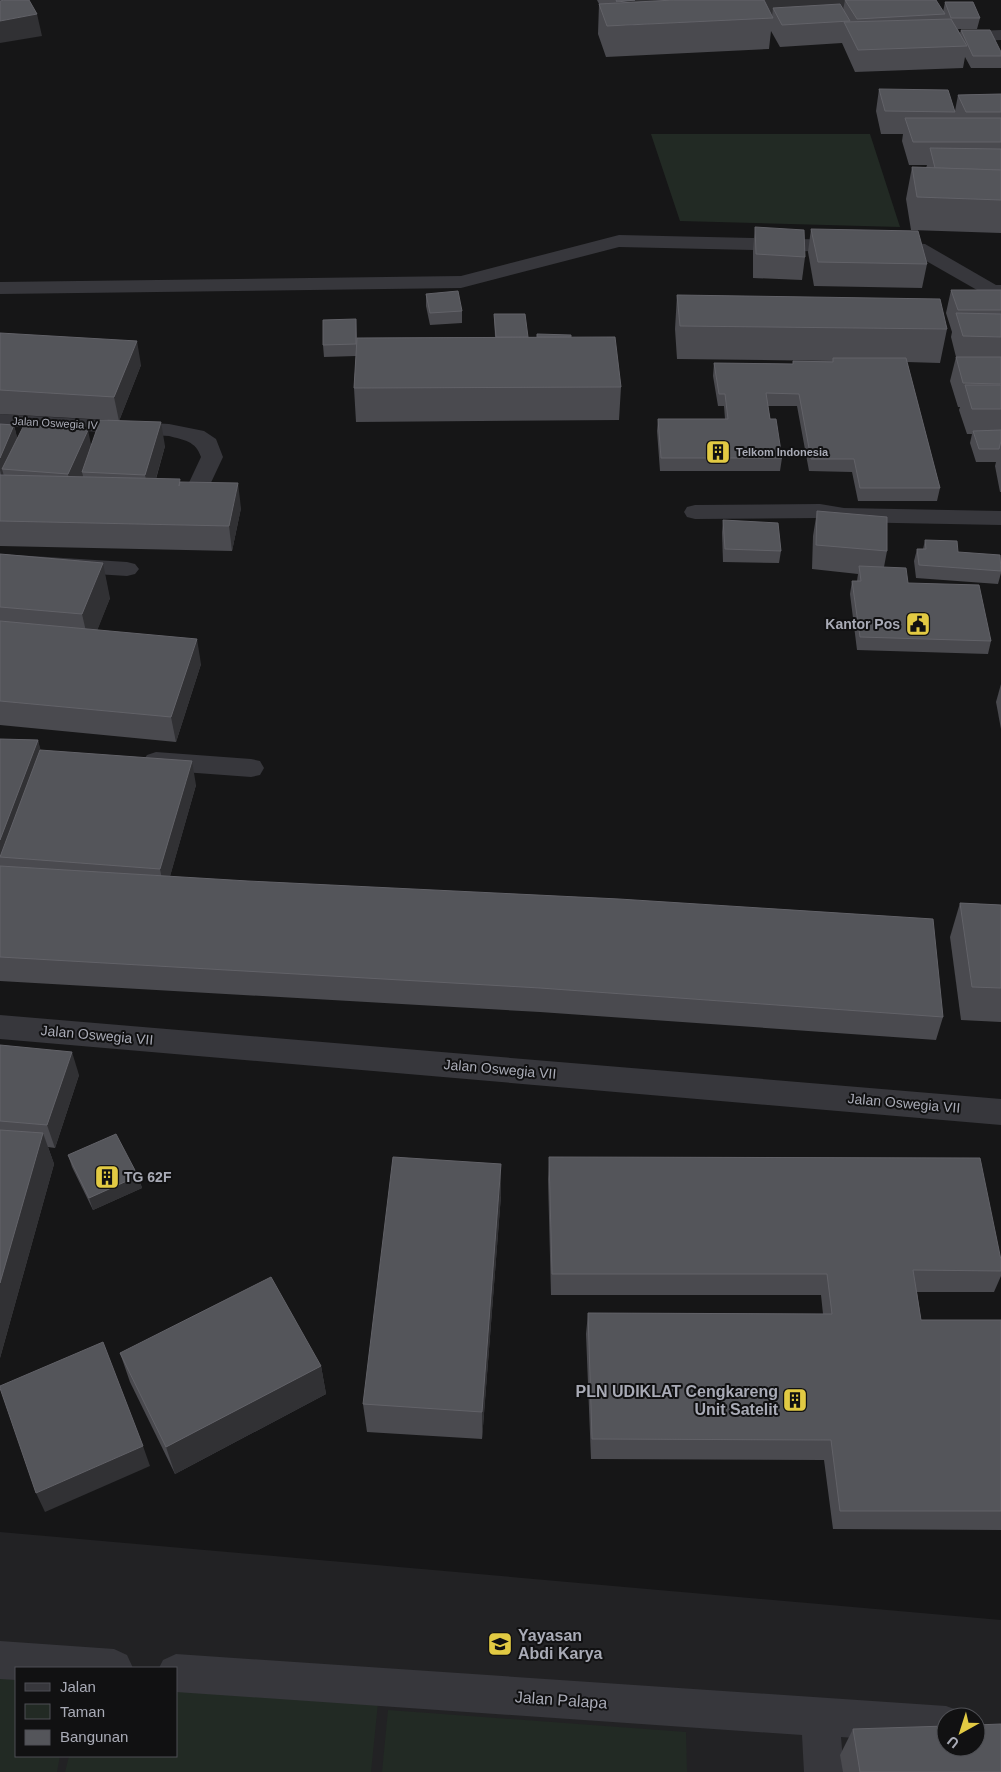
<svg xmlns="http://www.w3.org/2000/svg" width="1001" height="1772" font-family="Arial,sans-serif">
  <rect width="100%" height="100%" fill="#161617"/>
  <path fill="#222224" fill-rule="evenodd" d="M0,1532L1001,1620V1772H0ZM16,1668H176V1756H16ZM946,1717H976V1747H946Z"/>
  <g fill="#222a24">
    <path d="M651,134H870L900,227L680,221Z"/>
    <path d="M0,1678L16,1680V1756H60L57,1772H0Z"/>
    <path d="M176,1689L378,1703L371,1772H65L69,1756H176Z"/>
    <path d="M388,1710L686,1732L687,1772H382Z"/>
  </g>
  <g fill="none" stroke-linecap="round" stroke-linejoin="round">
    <g fill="#37373c" fill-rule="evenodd">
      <path d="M1001,30V40L955,42L949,40L947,37L949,34L955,32Z"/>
      <path d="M619,235L846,240L853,242L855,246L853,250L846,252L619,247L461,288L0,294V282L461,276Z"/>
      <path d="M886,241L925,244L996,285H1001V297L984,294L914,254L879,251L877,247L879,243Z"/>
      <path d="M0,414L169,424L204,431L216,439L223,457L208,489L205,494L197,496L189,494L186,489L201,457C196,441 184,440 169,436L0,426Z"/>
      <path d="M820,504L844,508L1001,511V525L844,522L820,518L695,519L687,517L684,512L687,507L695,505Z"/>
      <path d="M0,554L127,562L135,564L139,569L135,574L127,576L0,568Z"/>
      <path d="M156,752L251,759L260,761L264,768L260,775L251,777L156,770L147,767L143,761L147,755Z"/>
      <path d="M0,1015L1001,1099V1125L0,1039Z"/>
      <path d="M0,1641L114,1649L127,1655L133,1668H16V1680L0,1679Z"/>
      <path d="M176,1654L946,1706L960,1711L962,1717H946V1744L841,1737L844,1772H804L802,1735L176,1692V1668H159L163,1660Z"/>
    </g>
  </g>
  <g fill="#4a4a4f">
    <path d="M597,0H936L943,12L945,2L980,18L977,29H958L960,34L961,30L1001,52V68H971L965,57L963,68L855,72L842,43L780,47L771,31L769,49L606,57L598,34L599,4Z"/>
    <path d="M879,89L955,111L958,95L1001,94V233L911,230L906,199L912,167L926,168L927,165H909L902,141L903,134H881L876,111Z"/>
    <path d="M755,227L805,257L802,280L753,278V251Z"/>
    <path d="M811,229L927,264L922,288L814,286L808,252Z"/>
    <path d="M951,290H1001V492H1000L995,466L996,462H976L970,443L972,434H967L959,410L960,407H958L950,381L956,357L951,337L952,332L946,313Z"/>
    <path d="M426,294L462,311V323L430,325L426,306Z"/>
    <path d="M677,295L947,329L940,363L907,362L940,488L937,501H858L852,472L809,471L797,406H768L770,419L782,458L780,471H660L657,431L658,419H725L724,406H718L713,376L714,363L793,364V361H832L677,359L675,329Z"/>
    <path d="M494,314L528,337H571L621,387L619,420L356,422L354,388L356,356L324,357L323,345L356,319L357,338L495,337Z"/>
    <path d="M0,333L141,365L119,421L165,446L156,479L180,482L241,508L232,551L0,546V424L14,425L17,438L91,446L108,420L0,414Z"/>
    <path d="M817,511L887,551L884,567L991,641L988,654L857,650L850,594L852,581H857L858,574L812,569L813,536Z"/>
    <path d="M723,520L781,551L779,563L723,562L722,533Z"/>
    <path d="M925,540L958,552L1001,566V573L998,584L916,578L914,561L917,549H923Z"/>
    <path d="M0,554L110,598L97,630L201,664L176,742L0,725Z"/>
    <path d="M1001,684V729L996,702Z"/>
    <path d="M0,739L38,740L40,750L196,785L170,876L943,1017L936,1040L540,1012L0,981Z"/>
    <path d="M960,903L1001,905V1022L961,1020L950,937Z"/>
    <path d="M0,1045L79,1075L55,1148L48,1147L54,1164L0,1358Z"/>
    <path d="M68,1155L138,1176L142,1188L93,1210L72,1167Z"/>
    <path d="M549,1157L1001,1260V1276L994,1292H917L921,1320H1001V1530L833,1529L824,1460L591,1459L586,1334L588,1313L823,1314L821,1295H551L548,1179Z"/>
    <path d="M501,1195L482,1439L367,1432L363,1404Z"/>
    <path d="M120,1353L321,1366L326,1394L175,1474L130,1382Z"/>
    <path d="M853,1729L1001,1772H843L840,1755Z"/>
  </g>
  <g fill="#313134">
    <path d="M635,0H845L843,10L773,8L772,17L616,26L617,2Z"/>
    <path d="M37,14L42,36L0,43V21Z"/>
    <path d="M137,341L141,365L119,421L114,397Z"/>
    <path d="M161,422L165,446L150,499L145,475Z"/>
    <path d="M14,425L20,449L2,469L6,484L4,487L0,470V458Z"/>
    <path d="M88,430L93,454L82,472L83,476L73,498L68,474Z"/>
    <path d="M238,483L241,508L232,551L229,526Z"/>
    <path d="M103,563L110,598L90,649L82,614Z"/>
    <path d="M197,639L201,664L176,742L171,717Z"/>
    <path d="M38,740L47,775L0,857L8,881L0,857V840Z"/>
    <path d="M192,761L196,785L165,894L160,869Z"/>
    <path d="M72,1052L79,1075L55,1148L47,1125Z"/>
    <path d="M43,1133L54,1164L0,1358V1283Z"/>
    <path d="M501,1164V1195L482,1439V1412Z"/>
    <path d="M138,1176L142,1188L93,1210L89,1198Z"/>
    <path d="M321,1366L326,1394L175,1474L166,1447Z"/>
    <path d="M143,1446L150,1466L45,1512L36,1493Z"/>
  </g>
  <g fill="#54555a" stroke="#626268">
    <path d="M4,0H29L37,14L0,21V1Z"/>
    <path d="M616,0H635L617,2Z"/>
    <path d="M674,0H764L773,18L607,26L599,4Z"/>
    <path d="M845,0H936L945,14L857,19Z"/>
    <path d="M945,2H973L980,18H951Z"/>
    <path d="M840,4L850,21L782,25L773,8Z"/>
    <path d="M951,19L967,46L858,50L844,22Z"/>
    <path d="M961,30H990L1001,52V56H973Z"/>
    <path d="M879,89L948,90L955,112L885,111Z"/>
    <path d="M1001,94V112H966L958,95Z"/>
    <path d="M905,118H1001V142H913Z"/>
    <path d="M930,148L1001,149V170L935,168Z"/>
    <path d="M912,167L1001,170V200L917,197Z"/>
    <path d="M755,227L804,230L805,257L756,254Z"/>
    <path d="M811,229L918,231L927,264L818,262Z"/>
    <path d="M951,290H1001V310H958Z"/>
    <path d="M458,291L462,311L430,313L426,294Z"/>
    <path d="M677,295L940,299L947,329L680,326Z"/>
    <path d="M956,313L1001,314V337L963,336Z"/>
    <path d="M494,314H525L528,337H496Z"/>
    <path d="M356,319V344L323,345V320Z"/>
    <path d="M0,333L137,341L114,397L0,390Z"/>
    <path d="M537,334L571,335V337H537Z"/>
    <path d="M615,337L621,387L354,388L357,338Z"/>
    <path d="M956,357H1001V384L963,383Z"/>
    <path d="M833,358H906L940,488H860L854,459H811L799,394L766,393L770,419H776L782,458H661L658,419H728L725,394H719L714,363L793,364V361L833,362Z"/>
    <path d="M965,385H1001V409H972Z"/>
    <path d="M100,420L161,422L145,475L82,472Z"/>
    <path d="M0,424L14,425L0,458Z"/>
    <path d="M24,425L88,430L68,474L2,469Z"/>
    <path d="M1001,430V441L999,449H979L973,431Z"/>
    <path d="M0,475L180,479L179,486L180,482L238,483L229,526L0,521Z"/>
    <path d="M817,511L887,517V551L816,545Z"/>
    <path d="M723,520L778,523L781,551L725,549Z"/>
    <path d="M925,540L957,541L958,552L1000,555L1001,571L919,565L917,549H926Z"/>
    <path d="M0,554L103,563L82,614L0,607Z"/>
    <path d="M859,566L906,568L908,583L979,585L991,641L860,637L852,581H861Z"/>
    <path d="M0,621L197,639L171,717L0,701Z"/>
    <path d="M0,739L38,740L0,840Z"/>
    <path d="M40,750L192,761L160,869L0,857Z"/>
    <path d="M0,866L248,881L619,899L933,919L943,1017L540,988L0,957Z"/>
    <path d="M960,903L1001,905V988L972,987Z"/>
    <path d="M0,1045L72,1052L47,1125L0,1121Z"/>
    <path d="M0,1130L43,1133L0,1283Z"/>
    <path d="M116,1134L138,1176L89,1198L68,1155Z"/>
    <path d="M393,1157L501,1164L482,1412L363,1404Z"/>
    <path d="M549,1157L980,1158L1001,1260V1271L913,1270L921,1320H1001V1511H840L831,1440L592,1439L588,1313L832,1314L827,1274H552Z"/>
    <path d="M271,1277L321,1366L166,1447L120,1353Z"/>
    <path d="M103,1342L143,1446L36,1493L0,1388V1386Z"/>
    <path d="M1001,1724V1772H860L853,1729L946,1726V1747H976V1725Z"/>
  </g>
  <defs>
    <symbol id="building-square" viewBox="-11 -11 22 22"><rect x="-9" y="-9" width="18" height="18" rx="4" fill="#e2ca43" stroke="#111112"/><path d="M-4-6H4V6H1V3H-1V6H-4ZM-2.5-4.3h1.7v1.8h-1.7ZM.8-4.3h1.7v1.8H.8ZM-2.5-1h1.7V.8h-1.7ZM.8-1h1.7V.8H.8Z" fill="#111"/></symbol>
    <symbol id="civic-square" viewBox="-11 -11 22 22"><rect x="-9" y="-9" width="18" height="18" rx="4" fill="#e2ca43" stroke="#111112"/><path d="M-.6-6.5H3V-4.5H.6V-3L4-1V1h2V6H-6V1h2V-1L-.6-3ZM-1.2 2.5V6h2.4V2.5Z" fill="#111"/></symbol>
    <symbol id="school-square" viewBox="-11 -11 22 22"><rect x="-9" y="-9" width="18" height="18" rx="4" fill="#e2ca43" stroke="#111112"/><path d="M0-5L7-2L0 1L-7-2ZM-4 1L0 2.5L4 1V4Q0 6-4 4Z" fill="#111"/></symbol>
  </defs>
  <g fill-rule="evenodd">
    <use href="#building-square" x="704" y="438" width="28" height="28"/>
    <use href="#civic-square" x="904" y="610" width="28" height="28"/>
    <use href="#building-square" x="93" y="1163" width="28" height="28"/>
    <use href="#building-square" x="781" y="1386" width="28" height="28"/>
    <use href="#school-square" x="486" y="1630" width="28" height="28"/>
  </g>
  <g text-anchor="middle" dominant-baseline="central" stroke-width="4" stroke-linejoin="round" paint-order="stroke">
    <g font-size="11" fill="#a9abb6" stroke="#111112">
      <text transform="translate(55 423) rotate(3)">Jalan Oswegia IV</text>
    </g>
    <g font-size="11" font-weight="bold" fill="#a9abb6" stroke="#111112" text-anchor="start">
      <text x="736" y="452">Telkom Indonesia</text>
    </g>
    <g font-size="14" font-weight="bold" fill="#a9abb6" stroke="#111112" text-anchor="end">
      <text x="900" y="624">Kantor Pos</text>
      <text x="124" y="1177" text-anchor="start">TG 62F</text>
    </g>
    <g font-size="14" fill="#a9abb6" stroke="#111112">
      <text transform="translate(97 1035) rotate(5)">Jalan Oswegia VII</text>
      <text transform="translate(500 1069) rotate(5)">Jalan Oswegia VII</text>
      <text transform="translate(904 1103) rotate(5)">Jalan Oswegia VII</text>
    </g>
    <g font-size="16" font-weight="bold" fill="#a9abb6" stroke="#111112" text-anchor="end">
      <text x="778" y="1391">PLN UDIKLAT Cengkareng<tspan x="778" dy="18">Unit Satelit</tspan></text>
      <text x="518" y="1635" text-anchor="start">Yayasan<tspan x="518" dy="18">Abdi Karya</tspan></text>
    </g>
    <g font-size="16" fill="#a9abb6" stroke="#111112">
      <text transform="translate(561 1700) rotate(4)">Jalan Palapa</text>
    </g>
  </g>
  <rect x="15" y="1667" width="162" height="90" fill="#111112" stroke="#4e4f54"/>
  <rect x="25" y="1683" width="25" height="8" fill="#37373c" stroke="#4e4f54"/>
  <text x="60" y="1692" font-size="15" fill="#a9abb6">Jalan</text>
  <rect x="25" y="1704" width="25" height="15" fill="#222a24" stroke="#4e4f54"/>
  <text x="60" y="1717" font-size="15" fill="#a9abb6">Taman</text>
  <rect x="25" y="1730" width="25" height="15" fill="#54555a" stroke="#4e4f54"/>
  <text x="60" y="1742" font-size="15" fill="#a9abb6">Bangunan</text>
  <g transform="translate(961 1732) rotate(219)"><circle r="24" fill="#111112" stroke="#4e4f54"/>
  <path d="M0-4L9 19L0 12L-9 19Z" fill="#e2ca43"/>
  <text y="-8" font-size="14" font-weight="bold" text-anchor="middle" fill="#a9abb6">U</text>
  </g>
</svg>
